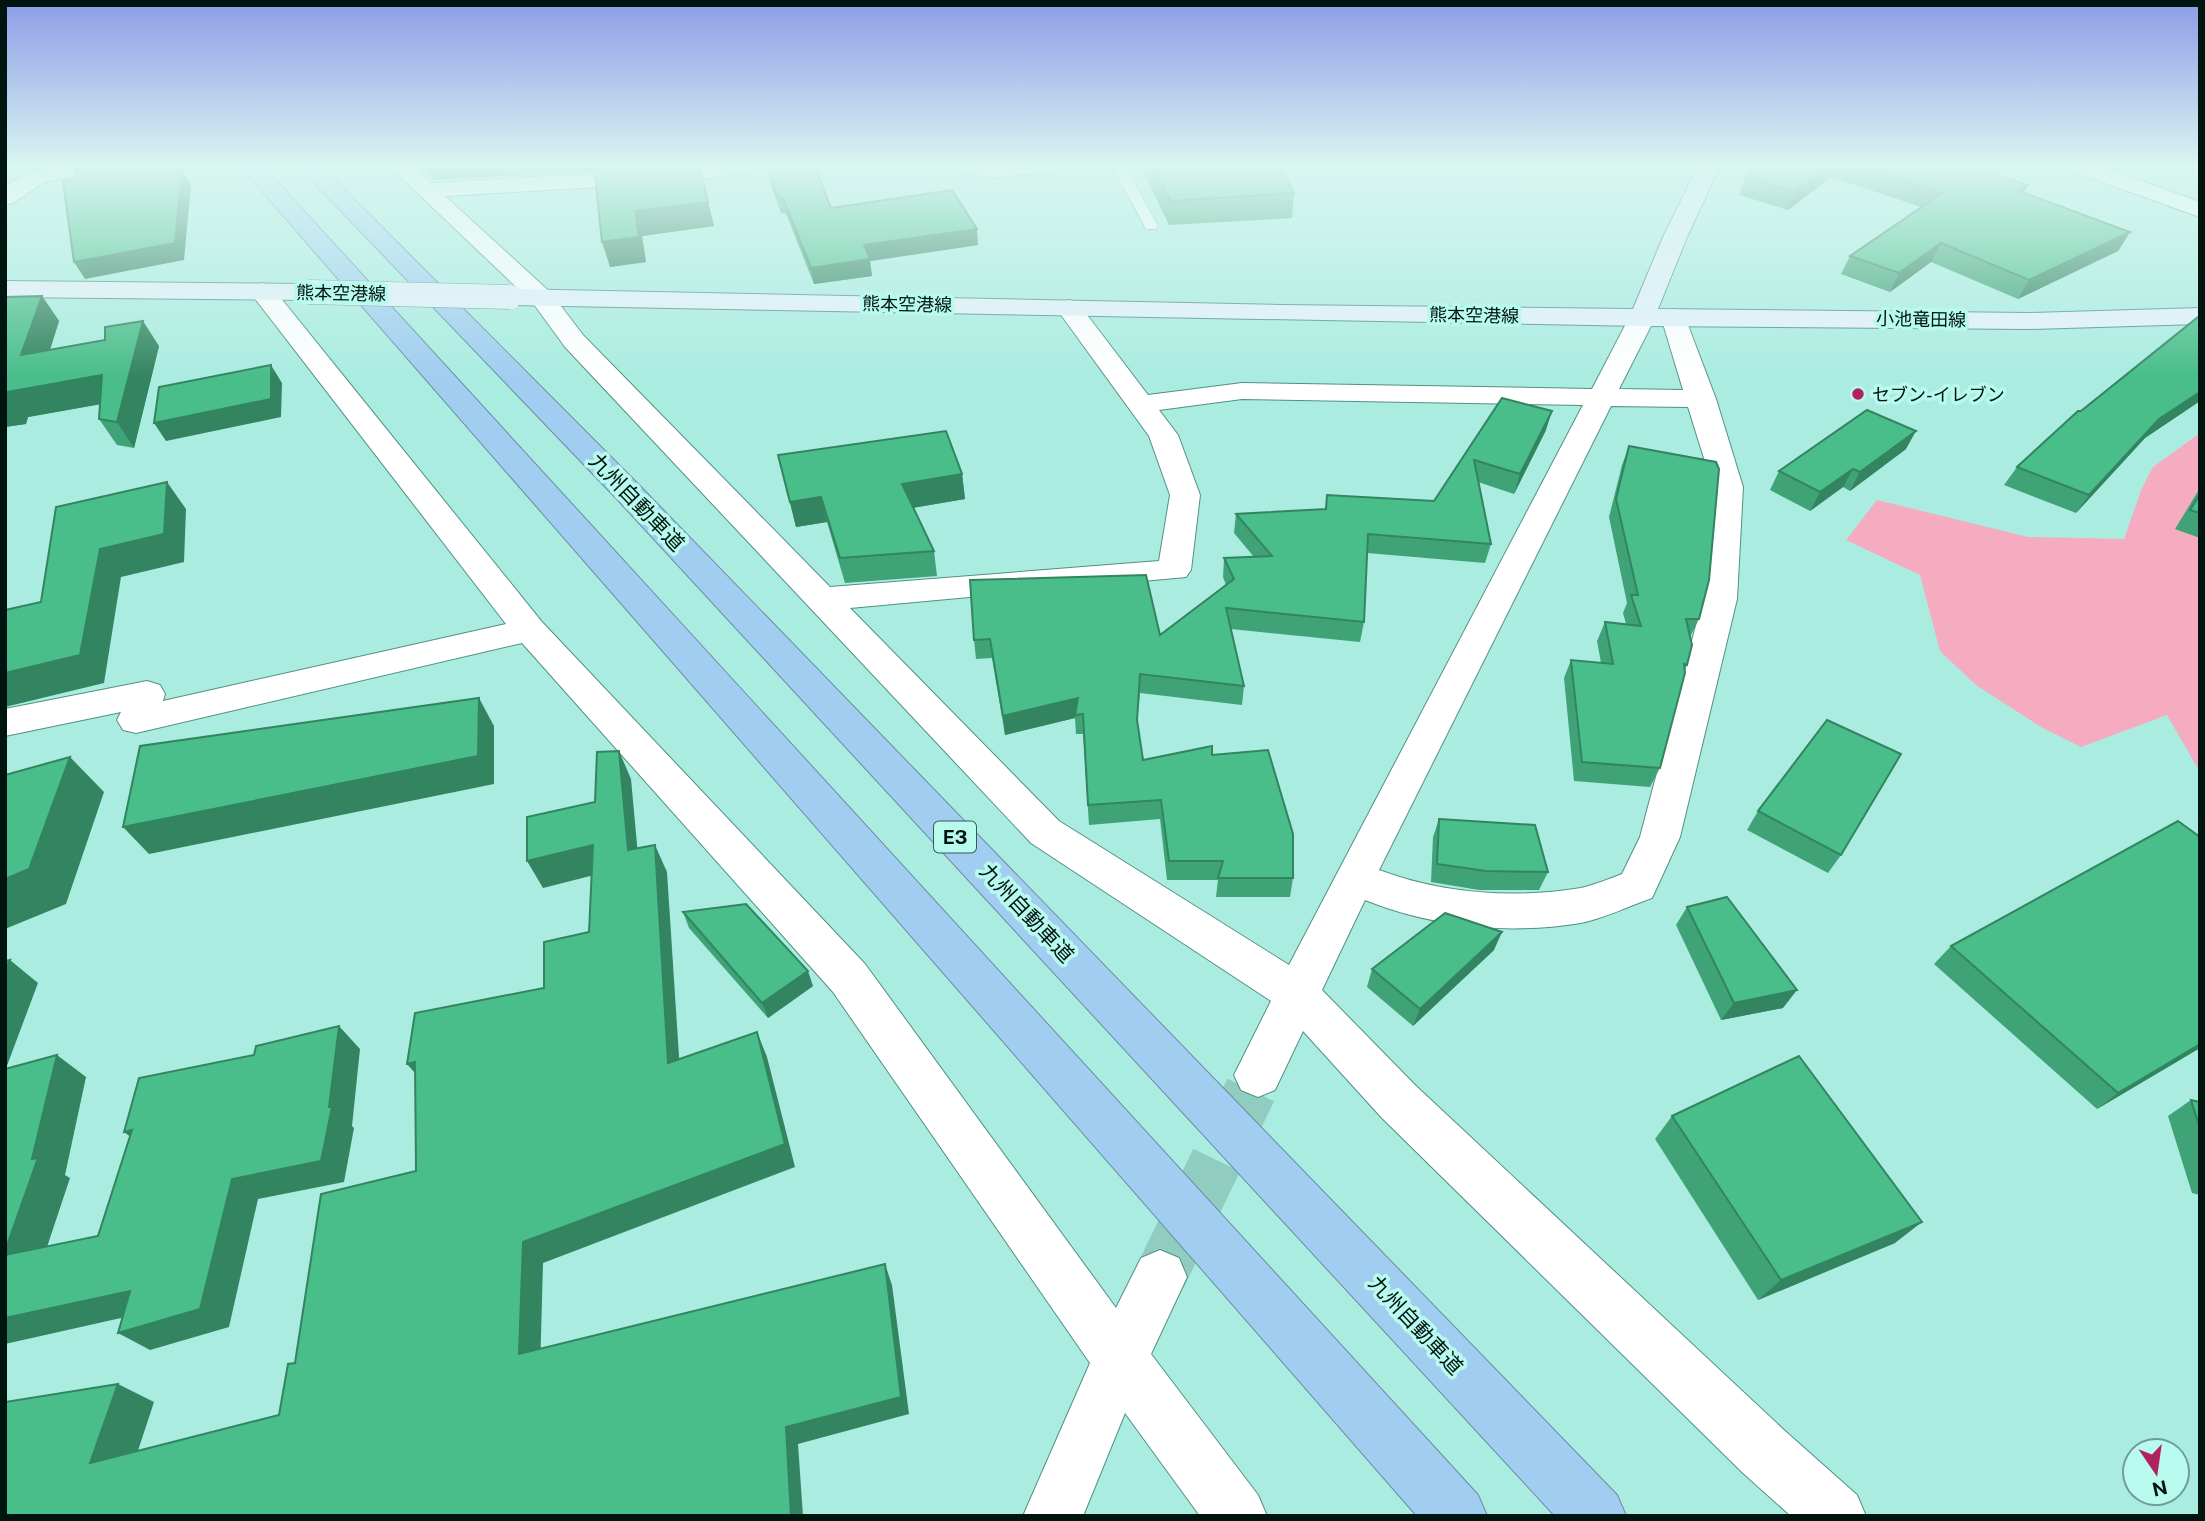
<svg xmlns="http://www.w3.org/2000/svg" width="2205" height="1521" font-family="'Public Sans','Noto Sans JP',sans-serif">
  <rect width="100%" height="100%" fill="#abece0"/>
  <path fill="#f5abc0" d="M2200,433V772L2167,715L2081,747L2041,727L1976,685L1940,651L1920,575L1846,540L1877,500L2028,537L2124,539L2142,488L2153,467Z"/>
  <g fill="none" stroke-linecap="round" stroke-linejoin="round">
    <path stroke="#91ccc1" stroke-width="52" stroke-dasharray="52 26" stroke-linecap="butt" d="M1160,1277L1258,1075"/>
    <defs>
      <path id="lane" d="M1111,164H1124L1158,226L1156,229H1146Z"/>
      <g id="street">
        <path d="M63,164H105L102,169L43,183L13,203L5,205L6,185L27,174Z"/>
        <path d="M387,164H411L431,183L688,168L714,164H766L763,169L755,170L688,182L445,196L551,293L583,335L830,587L1159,561L1170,495L1149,436L1056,308L1060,303L1069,300L1078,303L1148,395L1242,383L1592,389L1629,318L1633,312L1642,310L1651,312L1655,318L1619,389L1683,390L1661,317L1665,312L1674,309L1683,312L1716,399L1743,487L1737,599L1680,837L1652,898C1629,906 1605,918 1581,923C1508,935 1433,927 1365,900L1322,990L1416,1086L1785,1431L1857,1495L1866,1516H1791L1743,1473L1382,1118L1303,1031L1275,1090L1258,1097L1241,1090L1234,1075L1271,1001L1031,843L565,347L533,303ZM1242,399L1583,405L1289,965L1059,821L850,608L1186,577L1191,570L1200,495L1178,435L1159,410ZM1611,406L1688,407L1713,487L1703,599L1640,837L1622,874C1609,879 1594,885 1581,888C1514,899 1443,894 1379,870Z"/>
        <path d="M948,164H1078L1075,169L1067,170L992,178L951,169Z"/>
        <path d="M2063,164H2095L2200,202V217L2066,169Z"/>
        <path d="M262,283L271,286L542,622L865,964L1116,1308L1141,1258L1160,1250L1179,1258L1187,1277L1151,1354L1258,1495L1267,1516H1200L1125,1413L1083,1516H1023L1090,1363L833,992L522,643L136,733L123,730L117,720L121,712L5,736V709L147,681L160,685L165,694L163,701L506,624L253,296L249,291L253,286Z"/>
      </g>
      <g id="secondary">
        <path d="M1699,164H1721L1687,237L1658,309L2028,313L2200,308V324L2028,329L1642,326L510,305L501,302L497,297L501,292L510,289L1280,305L1633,309L1663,237Z"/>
        <path d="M5,281L308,284L317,287L321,292L317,297L308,300L5,297Z"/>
      </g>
      <g id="highway">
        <path d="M238,164H261L1478,1495L1487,1516H1417Z"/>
        <path d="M296,164H319L638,484L1617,1495L1626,1516H1555L616,498Z"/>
      </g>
    </defs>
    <use href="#lane" stroke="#519085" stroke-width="1"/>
    <use href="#street" stroke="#519085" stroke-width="2"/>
    <use href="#secondary" stroke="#519085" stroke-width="2"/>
    <use href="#highway" stroke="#698da2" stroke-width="2"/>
    <use href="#lane" fill="#fff" fill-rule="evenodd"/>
    <use href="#street" fill="#fff" fill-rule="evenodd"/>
    <use href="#secondary" fill="#e3f0fa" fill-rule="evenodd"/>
    <use href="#highway" fill="#a1cef0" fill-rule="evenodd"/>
    <defs>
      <path id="secondary-bridge" d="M308,292L510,297"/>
    </defs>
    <use href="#secondary-bridge" stroke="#519085" stroke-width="25" stroke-linecap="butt"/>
    <use href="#secondary-bridge" stroke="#e3f0fa" stroke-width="24"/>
  </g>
  <g fill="#3fa377">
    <path d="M418,164H699L714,226L642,236L646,262L610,267L594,171L434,180Z"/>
    <path d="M941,164H947L948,169Z"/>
    <path d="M1142,164H1278L1294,193L1292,218L1169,225L1142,169Z"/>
    <path d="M1764,164H1979L1973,168L2024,193L2130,232L2118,251L2018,299L1931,262L1890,292L1841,274L1850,256L1921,207L1831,177L1788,210L1739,195L1746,177Z"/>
    <path d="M766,165L831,208L978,245L870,261L872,276L814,284L786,214L781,213L769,180Z"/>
    <path d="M42,296L59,321L50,350L159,346L134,448L117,445L99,419L100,404L28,417L26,424L5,427V297Z"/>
    <path d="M2200,318V401L2145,438L2076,513L2004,485L2017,467L2081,411Z"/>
    <path d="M1502,398L1546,430L1514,494L1478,482L1491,544L1485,563L1367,553L1364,622L1360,642L1231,629L1244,686L1242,705L1140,693L1137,724L1143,760L1212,755L1293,878L1290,897H1216L1218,880H1167L1160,819L1089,825L1083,734H1076L1075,718L1005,735L992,658L976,659L974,640L1160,635L1226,585L1223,577L1224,558L1254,557L1234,533L1236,514L1325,509L1327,495L1434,501Z"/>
    <path d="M1629,446L1699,619L1690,637L1687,665L1685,670L1660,768L1650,787L1574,781L1564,678L1571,660L1601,663L1597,641L1605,622L1626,624L1623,613L1627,603L1609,517L1622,465Z"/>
    <path d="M1906,449L1850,491L1843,487L1810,511L1770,490L1779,471Z"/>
    <path d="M778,455L962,474L965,499L913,508L934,551L937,576L845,583L827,522L796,527Z"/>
    <path d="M2200,488V538L2175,529Z"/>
    <path d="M1758,811L1841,855L1828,873L1747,830Z"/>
    <path d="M1439,819L1548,872L1539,890H1479L1431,882L1433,837Z"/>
    <path d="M1687,907L1783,1008L1721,1020L1676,925Z"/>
    <path d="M683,912L813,986L768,1018L689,928Z"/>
    <path d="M1951,946L2200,1048L2097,1109L1934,964Z"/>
    <path d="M1494,950L1413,1026L1367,987L1372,969Z"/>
    <path d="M2191,1100L2200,1102V1195L2192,1193L2168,1116Z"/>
    <path d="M1672,1116L1895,1243L1758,1300L1655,1139Z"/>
  </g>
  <g fill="#338461">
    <path d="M1832,164H1837L1831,177L1788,210L1795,192Z"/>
    <path d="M182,169L191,185L184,260L85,279L74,262Z"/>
    <path d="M2028,185L2018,203L2019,191Z"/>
    <path d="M708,202L714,226L642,236L646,262L610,267L602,242L635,211Z"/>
    <path d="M977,229L978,245L870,261L872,276L814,284L811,268L864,245Z"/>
    <path d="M2130,232L2118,251L2018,299L2029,280Z"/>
    <path d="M1941,243L1931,262L1890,292L1899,273Z"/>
    <path d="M42,296L59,321L40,381L21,355Z"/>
    <path d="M143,321L159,346L134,448L117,422Z"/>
    <path d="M271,365L282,383L281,417L166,441L154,423Z"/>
    <path d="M102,375L119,401L28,417L26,424L5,427V398L8,392Z"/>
    <path d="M2200,392V401L2145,438L2076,513L2089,495L2159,419Z"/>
    <path d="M1552,411L1546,430L1514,494L1520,474Z"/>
    <path d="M1916,431L1906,449L1850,491L1860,472Z"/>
    <path d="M1853,469L1843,487L1810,511L1820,492Z"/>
    <path d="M962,474L965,499L905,509L902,484Z"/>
    <path d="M167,482L186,509L184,562L121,577L104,683L5,707V673L100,549Z"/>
    <path d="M821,497L827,522L796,527L790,502Z"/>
    <path d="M479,698L494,726V784L149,854L123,827Z"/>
    <path d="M1078,698L1075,718L1005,735L1003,716Z"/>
    <path d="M619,751L631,779L640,877L628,850Z"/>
    <path d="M70,757L104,792L66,904L5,929V879Z"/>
    <path d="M593,845L606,872L543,888L527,861Z"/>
    <path d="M655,845L667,872L681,1087L668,1063Z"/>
    <path d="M1502,932L1494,950L1413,1026L1420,1009Z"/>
    <path d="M10,960L38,983L5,1071V970Z"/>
    <path d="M808,971L813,986L768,1018L762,1003Z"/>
    <path d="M1797,990L1783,1008L1721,1020L1734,1003Z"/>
    <path d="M339,1026L360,1049L352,1126L354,1128L344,1182L258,1199L229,1327L150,1350L118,1333L232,1179L329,1107Z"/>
    <path d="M757,1032L767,1057L795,1167L543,1263L540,1372L519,1354L523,1242Z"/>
    <path d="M2200,1044V1048L2097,1109L2118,1093Z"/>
    <path d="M57,1055L86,1077L65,1175L70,1178L38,1274L5,1257V1251L32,1159Z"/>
    <path d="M415,1062L429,1089L407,1064Z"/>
    <path d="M132,1130L152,1153L124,1132Z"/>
    <path d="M1922,1222L1895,1243L1758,1300L1781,1280Z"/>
    <path d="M885,1264L892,1285L909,1414L798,1444L803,1516H791L786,1427Z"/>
    <path d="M130,1291L161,1309L5,1344V1318Z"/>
    <path d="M118,1384L154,1402L129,1478L90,1463Z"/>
  </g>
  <g fill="#49bd8a" stroke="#338461" stroke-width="2">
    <path d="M95,164H168L172,171L182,169L175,243L74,262L63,181L79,178L75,169Z"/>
    <path d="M427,164H465L429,166Z"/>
    <path d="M614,164H699L708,202L635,211L639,237L602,242L594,166Z"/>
    <path d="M770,164H814L831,208L952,190L977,229L864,245L870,259L811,268L783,198L778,197L766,165Z"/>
    <path d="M1152,164H1278L1294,193L1170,201Z"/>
    <path d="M1764,164H1832L1795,192L1746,177Z"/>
    <path d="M1854,164H1973L1969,167L2028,185L2019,191L2130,232L2029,280L1941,243L1899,273L1850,256L1942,193Z"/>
    <path d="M42,296L21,355L105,340V327L143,321L117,422L99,419L102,375L8,392L5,398V297Z"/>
    <path d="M2198,317L2200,318V392L2159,419L2089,495L2017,467L2078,411H2081Z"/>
    <path d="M271,365V399L154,423L159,387Z"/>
    <path d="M1502,398L1552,411L1520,474L1474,460L1491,544L1368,534L1364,622L1226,608L1244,686L1140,674L1137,720L1143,760L1212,746V755L1268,750L1293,834V878H1218L1223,861H1169L1161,800L1088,805L1083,714L1075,715L1078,698L1003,716L990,639L974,640L970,580L1146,575L1160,635L1234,579L1224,558L1272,556L1236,514L1326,509L1327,495L1434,501Z"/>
    <path d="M1867,410L1916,431L1860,472L1853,469L1820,492L1779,471Z"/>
    <path d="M946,431L962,474L902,484L934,551L840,558L821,497L790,502L778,455Z"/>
    <path d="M1629,446L1716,462L1719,469L1709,580L1699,619H1686L1692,645L1687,665L1684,664L1685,673L1660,768L1582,762L1571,660L1613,664L1605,622L1641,626L1631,595H1638L1616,499Z"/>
    <path d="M167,482L164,534L100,549L80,655L5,673V610L41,602L56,507Z"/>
    <path d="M2200,494V513L2190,510Z"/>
    <path d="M479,698L478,756L123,827L140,746Z"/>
    <path d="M1827,720L1901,754L1841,855L1758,811Z"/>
    <path d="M619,751L628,850L655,845L668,1063L757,1032L785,1144L523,1242L519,1354L885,1264L901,1397L786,1427L791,1516H5V1402L118,1384L90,1463L279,1415L288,1364L295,1363L321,1194L416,1171L415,1062L407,1064L415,1013L544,988V942L589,932L593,845L527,861V817L595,802L597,752Z"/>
    <path d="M70,757L29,869L5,879V775Z"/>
    <path d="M1439,819L1535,825L1548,872L1486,871L1437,864Z"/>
    <path d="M2178,821L2200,837V1044L2118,1093L1951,946Z"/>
    <path d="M1727,897L1797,990L1734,1003L1687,907Z"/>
    <path d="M746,904L808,971L762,1003L683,912Z"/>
    <path d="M1445,913L1502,932L1420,1009L1372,969Z"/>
    <path d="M10,960L5,970V961Z"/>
    <path d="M339,1026L329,1107H332L321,1161L232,1179L200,1309L118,1333L130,1291L5,1318V1255L98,1236L132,1130L124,1132L139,1078L254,1055L256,1046Z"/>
    <path d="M57,1055L32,1159L38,1158L5,1251V1069Z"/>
    <path d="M1799,1056L1922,1222L1781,1280L1672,1116Z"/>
    <path d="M2191,1100L2200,1102V1128Z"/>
  </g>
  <linearGradient id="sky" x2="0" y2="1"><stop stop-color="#8d9ce7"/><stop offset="0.44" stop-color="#d9f6f1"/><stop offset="1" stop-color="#d9f6f1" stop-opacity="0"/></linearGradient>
  <rect width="2205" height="377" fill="url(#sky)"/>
  <circle fill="#af225e" stroke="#b8faed" stroke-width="2.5" cx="1858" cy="394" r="7"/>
  <g text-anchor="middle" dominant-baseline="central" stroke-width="7" stroke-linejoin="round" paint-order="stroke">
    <g font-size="18" fill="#001410" stroke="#b8faed">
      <text transform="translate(341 293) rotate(1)">熊本空港線</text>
      <text transform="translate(907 304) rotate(1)">熊本空港線</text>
      <text transform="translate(1474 315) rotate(1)">熊本空港線</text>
      <text transform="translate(1921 319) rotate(1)">小池竜田線</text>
    </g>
    <g font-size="18" fill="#001410" stroke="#b8faed" text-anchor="start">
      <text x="1872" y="394">セブン-イレブン</text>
    </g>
    <rect fill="#b8faed" stroke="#375952" stroke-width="2" x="934" y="821.5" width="42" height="31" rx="5"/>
    <g font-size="19" font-weight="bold" fill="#001410">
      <text x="955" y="837">E3</text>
    </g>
    <g font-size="21" fill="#001410" stroke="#b8faed">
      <text transform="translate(637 502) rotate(46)">九州自動車道</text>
      <text transform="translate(1027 913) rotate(47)">九州自動車道</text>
      <text transform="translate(1416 1325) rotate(47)">九州自動車道</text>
    </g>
  </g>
  <rect width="2205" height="1521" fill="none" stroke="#001410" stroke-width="14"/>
  <g transform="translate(2156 1472) rotate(167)"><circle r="33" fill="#b8faed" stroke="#6e9e95" stroke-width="2"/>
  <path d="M0-5L12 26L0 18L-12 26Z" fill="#af225e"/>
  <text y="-10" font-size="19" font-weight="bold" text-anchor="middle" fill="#001410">N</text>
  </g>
</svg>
